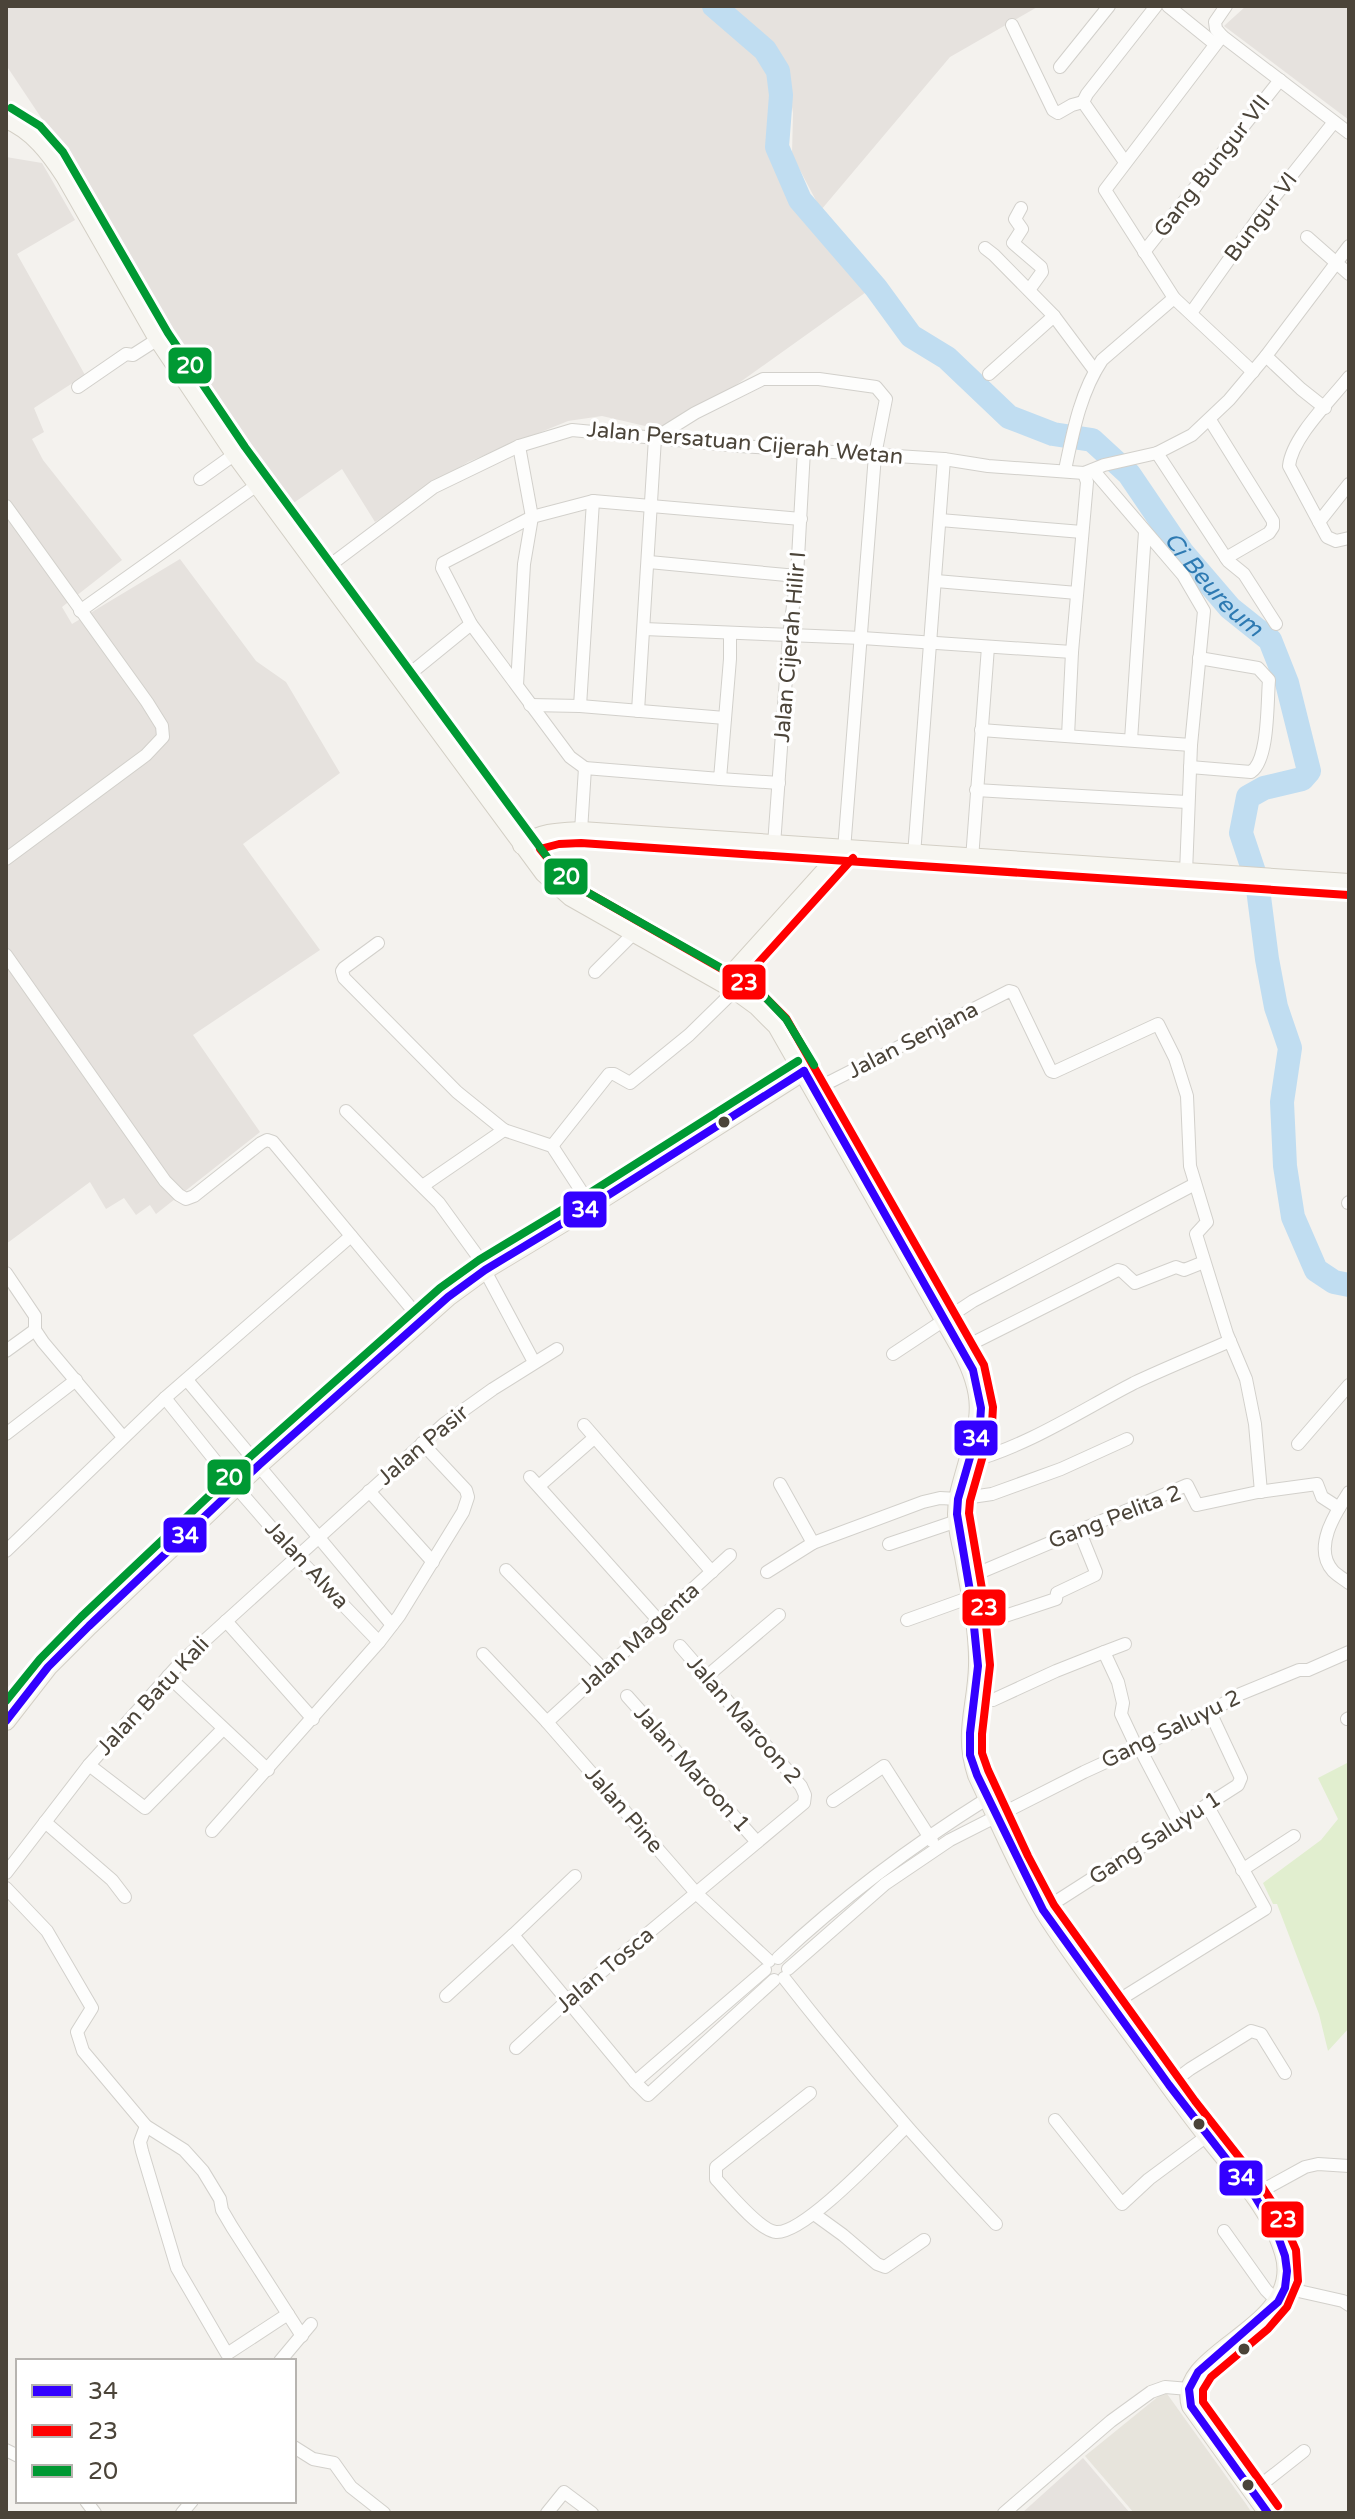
<svg xmlns="http://www.w3.org/2000/svg" width="1355" height="2519" font-family="'Varela Round',sans-serif">
  <rect width="100%" height="100%" fill="#f4f2ee"/>
  <path fill="#e7e4dc" d="M1165,2391L1246,2504L1252,2513H1134L1085,2456Z"/>
  <g fill="#e6e2de">
    <path d="M6,6H707L739,34L767,67L772,85L771,138L793,199L869,290L729,390L658,429L602,416L568,421L468,462L375,522L342,469L285,509L201,395L54,137L6,65Z"/>
    <path d="M728,6H1039L950,57L821,210L792,155L793,113L788,83L772,45Z"/>
    <path d="M1246,6H1349V120L1224,26Z"/>
    <path d="M6,157L42,163L75,220L17,254L85,375L34,408L44,432L32,439L43,460L122,560L62,607L72,624L180,559L256,661L286,682L340,773L243,844L320,950L193,1035L260,1132L156,1214L150,1205L136,1215L124,1198L106,1209L90,1182L6,1244Z"/>
    <path d="M1083,2458L1130,2513H1022Z"/>
  </g>
  <path fill="#e1eecf" d="M1349,1762V2028L1328,2051L1319,2014L1277,1904H1273L1263,1883L1321,1840L1338,1819L1318,1778Z"/>
  <g fill="none" stroke-linecap="round" stroke-linejoin="round">
    <path stroke="#c0ddf1" stroke-width="24" id="s1" d="M714,6L765,50L778,71L781,95L777,147L800,200L876,288L911,336L947,358L1009,417L1053,434L1092,440L1129,474L1182,552L1230,608L1270,640L1287,683L1309,771L1302,779L1264,788L1248,797L1241,833L1257,881L1267,959L1276,1007L1290,1048L1282,1102L1285,1166L1293,1217L1316,1270L1334,1282L1349,1285"/>
    <defs>
      <g id="street">
        <path d="M1168,6L1215,44"/>
        <path d="M1012,25L1053,110L1058,113L1072,105L1083,102"/>
        <path d="M1222,36L1216,29L1215,22L1226,6"/>
        <path d="M1060,67L1109,6"/>
        <path d="M1125,162L1083,102L1087,94L1156,6"/>
        <path d="M1021,208L1015,219L1022,229L1013,243L1041,267L1042,272L1029,290"/>
        <path d="M1307,237L1349,274"/>
        <path d="M985,248L994,255L1054,316"/>
        <path d="M1144,252L1280,80"/>
        <path d="M1191,313L1264,210L1334,122"/>
        <path d="M1266,356L1301,389L1325,408"/>
        <path d="M1253,372L1174,298L1105,190L1222,36L1349,133"/>
        <path d="M989,374L1054,316L1095,371"/>
        <path d="M1349,377C1331,400 1292,437 1289,466L1327,537L1336,541L1349,538"/>
        <path d="M78,387L126,354L133,355L158,339"/>
        <path d="M1210,420L1273,521V527L1269,533L1226,558"/>
        <path d="M1157,453L1228,561L1244,574L1276,624"/>
        <path d="M1065,470C1073,432 1080,393 1102,360L1174,298"/>
        <path d="M1093,470L1183,575L1204,611L1191,745L1186,873"/>
        <path d="M200,479L235,454"/>
        <path d="M6,506L147,702L162,726L163,737L146,755L6,859"/>
        <path d="M940,520L1082,532"/>
        <path d="M1319,522L1349,484"/>
        <path d="M649,562L797,576"/>
        <path d="M321,572L434,487L519,446L572,430L740,446L944,459L988,466L1084,473L1104,465L1157,453L1192,435L1229,400L1266,356L1349,246"/>
        <path d="M936,581L1077,593"/>
        <path d="M80,611L257,485"/>
        <path d="M644,629L862,638L1072,652"/>
        <path d="M401,681L471,624"/>
        <path d="M517,685L524,564L532,517L519,446"/>
        <path d="M530,705L580,706L725,718"/>
        <path d="M580,706L593,501"/>
        <path d="M638,711L655,438L695,413L763,379H819L876,387L886,399L875,455L844,850"/>
        <path d="M981,730L1191,745"/>
        <path d="M1068,736L1072,652L1087,482L1084,473"/>
        <path d="M1131,740L1145,532"/>
        <path d="M1190,767L1251,772C1269,760 1267,703 1269,680L1258,668L1199,658"/>
        <path d="M585,768L570,757L471,624L442,568L443,563L532,517L593,501L801,519"/>
        <path d="M720,779L779,783"/>
        <path d="M976,790L1187,802"/>
        <path d="M581,831L585,768L720,779L730,659V633"/>
        <path d="M774,845L789,636L797,576L804,450"/>
        <path d="M914,855L944,459"/>
        <path d="M972,859L988,647"/>
        <path d="M378,943L344,968L342,971L344,978L457,1092L504,1130L552,1146L591,1206"/>
        <path d="M6,955L165,1181L179,1195L186,1199L194,1196L261,1143L267,1140L273,1142L421,1320"/>
        <path d="M595,972L634,933"/>
        <path d="M814,1090L1009,991L1013,992L1051,1071L1054,1072L1158,1024L1175,1058L1187,1096L1190,1166L1207,1222L1196,1234L1227,1334L1246,1379L1255,1424L1261,1492"/>
        <path d="M346,1111L439,1203L476,1254L534,1362"/>
        <path d="M552,1146L609,1074H614L630,1083L689,1035L735,990"/>
        <path d="M424,1185L504,1130"/>
        <path d="M1348,1203L1349,1202"/>
        <path d="M6,1273L35,1316V1330L43,1342L123,1437"/>
        <path d="M961,1349L1118,1270L1122,1271L1135,1283L1176,1267L1184,1270L1204,1262"/>
        <path d="M6,1351L35,1330"/>
        <path d="M893,1354L973,1301L1195,1184"/>
        <path d="M187,1380L392,1625"/>
        <path d="M165,1398L237,1488L296,1556L379,1642"/>
        <path d="M584,1425L712,1572"/>
        <path d="M6,1434L76,1380"/>
        <path d="M1298,1444L1349,1385"/>
        <path d="M968,1462C1028,1446 1080,1411 1134,1383C1166,1368 1198,1355 1230,1341"/>
        <path d="M530,1477L659,1621"/>
        <path d="M780,1484L813,1543L923,1502L940,1498L958,1499L992,1494L1061,1469L1127,1439"/>
        <path d="M539,1486L594,1438"/>
        <path d="M369,1491L433,1562"/>
        <path d="M1349,1492C1336,1512 1312,1548 1333,1571C1338,1576 1344,1579 1349,1583"/>
        <path d="M889,1544L957,1521"/>
        <path d="M6,1551L165,1398L351,1236"/>
        <path d="M506,1570L604,1670"/>
        <path d="M767,1572L813,1543"/>
        <path d="M967,1575L981,1572L1187,1485L1197,1505L1258,1492L1317,1484L1322,1497L1339,1508"/>
        <path d="M907,1620L971,1597"/>
        <path d="M226,1621L313,1719"/>
        <path d="M975,1626L1056,1599L1057,1593L1095,1575L1096,1572L1079,1530"/>
        <path d="M1104,1652L1125,1644"/>
        <path d="M483,1654L547,1722L697,1894L769,1961"/>
        <path d="M168,1676L268,1770"/>
        <path d="M706,1677L779,1615"/>
        <path d="M627,1696L757,1842"/>
        <path d="M974,1697L993,1700L1056,1671L1104,1652L1118,1682L1123,1703L1121,1714L1137,1748"/>
        <path d="M1347,1719L1349,1718"/>
        <path d="M547,1722L730,1555"/>
        <path d="M1139,1747L1179,1823"/>
        <path d="M89,1765L145,1808L223,1729"/>
        <path d="M833,1801L884,1766L932,1841"/>
        <path d="M45,1822L112,1880L125,1897"/>
        <path d="M212,1831L379,1642L399,1616L463,1512L468,1497L466,1490L422,1443"/>
        <path d="M1242,1870L1294,1836"/>
        <path d="M6,1873L89,1765L181,1662L444,1424L493,1389L557,1349"/>
        <path d="M6,1888L47,1931L92,2008L77,2032L83,2051L146,2126L184,2150L203,2171L220,2199L222,2210L232,2227L302,2336"/>
        <path d="M1043,1910L1238,1785L1241,1778L1210,1712"/>
        <path d="M513,1935L575,1876"/>
        <path d="M778,1958C843,1897 913,1845 988,1798"/>
        <path d="M788,1969L885,1884L950,1840L1084,1772L1193,1722L1238,1695L1299,1670H1308L1349,1652"/>
        <path d="M784,1978C851,2064 921,2145 996,2224"/>
        <path d="M446,1996L513,1935L635,2082L648,2095L774,1980"/>
        <path d="M1111,2005L1265,1909L1207,1805"/>
        <path d="M516,2048L568,2000L804,1803L805,1795L801,1786L680,1646"/>
        <path d="M635,2082L765,1970"/>
        <path d="M1169,2085L1190,2069L1251,2031L1261,2034L1285,2073"/>
        <path d="M810,2093L716,2167V2179C727,2191 760,2231 776,2232C805,2234 883,2149 906,2127"/>
        <path d="M1055,2120L1122,2204L1149,2179L1207,2136"/>
        <path d="M146,2126L140,2142L142,2151L177,2268L227,2354L288,2314"/>
        <path d="M1254,2195L1305,2167L1318,2164L1349,2166"/>
        <path d="M814,2214L843,2235L877,2264L885,2267L924,2240"/>
        <path d="M1224,2231L1266,2290L1278,2302"/>
        <path d="M1285,2288L1343,2301L1349,2305"/>
        <path d="M280,2361L311,2324"/>
        <path d="M294,2447L313,2459L334,2463L351,2487L384,2513"/>
        <path d="M6,2450L18,2456"/>
        <path d="M1252,2492L1304,2451"/>
        <path d="M86,2501L95,2513"/>
        <path d="M182,2513L192,2501"/>
        <path d="M547,2513L564,2492L592,2513"/>
        <path d="M1004,2513L1111,2421L1151,2392L1165,2387L1189,2389"/>
      </g>
      <g id="secondary">
        <path d="M6,119C33,130 50,153 65,176L158,339L235,454L544,873L571,897L735,990L757,1006L777,1026L961,1349C988,1399 980,1420 965,1472C961,1486 957,1499 957,1514C957,1528 961,1543 964,1556C970,1592 979,1630 978,1666C977,1707 963,1733 977,1775C998,1819 1019,1870 1044,1911C1076,1962 1115,2010 1150,2059C1169,2085 1188,2112 1208,2137C1236,2173 1271,2208 1284,2253C1307,2329 1173,2351 1191,2406L1268,2513"/>
        <path d="M522,845C542,832 558,832 581,831L1349,883"/>
        <path d="M724,983L844,850"/>
        <path d="M6,1721L48,1667L89,1626L259,1465L448,1297L485,1270L591,1206L804,1071"/>
      </g>
    </defs>
    <use href="#street" stroke="#d2d0cb" stroke-width="14"/>
    <use href="#secondary" stroke="#d3cfc5" stroke-width="20"/>
    <use href="#street" stroke="#fdfdfc" stroke-width="12"/>
    <use href="#secondary" stroke="#f7f6f1" stroke-width="18"/>
    <defs>
      <g id="bus-1">
        <path d="M804,1071L973,1370L981,1408L980,1423L958,1499L957,1514L971,1597L978,1666L970,1733V1755L977,1775L1043,1910L1169,2085L1254,2195L1276,2231L1285,2256L1287,2271L1285,2288L1278,2302L1198,2372L1189,2389L1191,2406L1268,2513"/>
        <path d="M6,1721L48,1667L89,1626L259,1465L448,1297L485,1270L591,1206L804,1071"/>
      </g>
      <g id="bus-2">
        <path d="M733,991L853,858"/>
        <path d="M1278,2506L1203,2402V2390L1211,2377L1268,2329L1287,2307L1298,2281L1296,2250L1281,2216L1261,2185L1195,2101L1054,1905L1028,1856L988,1770L982,1753V1734L990,1665L983,1595L969,1513L970,1501L992,1424L993,1407L984,1365L786,1018L765,997L741,980L578,887L553,865L540,849L559,844L581,843L1348,895"/>
      </g>
      <g id="bus-3">
        <path d="M11,108L40,126L63,152L168,333L245,447L553,865L578,887L730,973L765,997L786,1019L814,1065"/>
        <path d="M6,1701L40,1659L81,1617L251,1456L440,1288L479,1260L585,1196L798,1061"/>
      </g>
    </defs>
    <use href="#bus-1" stroke="#fff" stroke-width="14"/>
    <use href="#bus-2" stroke="#fff" stroke-width="14"/>
    <use href="#bus-3" stroke="#fff" stroke-width="14"/>
    <use href="#bus-1" stroke="#30f" stroke-width="8"/>
    <use href="#bus-2" stroke="#f00" stroke-width="8"/>
    <use href="#bus-3" stroke="#093" stroke-width="8"/>
  </g>
  <g fill="#4b4439" stroke="#fff" stroke-width="3">
    <circle cx="724" cy="1122" r="7"/>
    <circle cx="1199" cy="2124" r="7"/>
    <circle cx="1244" cy="2349" r="7"/>
    <circle cx="1248" cy="2485" r="7"/>
  </g>
  <g text-anchor="middle" dominant-baseline="central" stroke-width="7" stroke-linejoin="round" paint-order="stroke">
    <g font-size="22" fill="#4b4439" stroke="#fff">
      <text transform="translate(1212 166) rotate(-52)">Gang Bungur VII</text>
      <text transform="translate(1261 217) rotate(-53)">Bungur VI</text>
      <text transform="translate(745 443) rotate(5)">Jalan Persatuan Cijerah Wetan</text>
      <text transform="translate(790 647) rotate(-85)">Jalan Cijerah Hilir I</text>
      <text transform="translate(913 1040) rotate(-27)">Jalan Senjana</text>
      <text transform="translate(423 1445) rotate(-40)">Jalan Pasir</text>
      <text transform="translate(1115 1517) rotate(-21)">Gang Pelita 2</text>
      <text transform="translate(307 1565) rotate(47)">Jalan Alwa</text>
      <text transform="translate(639 1638) rotate(-42)">Jalan Magenta</text>
      <text transform="translate(153 1696) rotate(-47)">Jalan Batu Kali</text>
      <text transform="translate(744 1720) rotate(49)">Jalan Maroon 2</text>
      <text transform="translate(1171 1729) rotate(-26)">Gang Saluyu 2</text>
      <text transform="translate(692 1769) rotate(48)">Jalan Maroon 1</text>
      <text transform="translate(624 1810) rotate(49)">Jalan Pine</text>
      <text transform="translate(1155 1838) rotate(-33)">Gang Saluyu 1</text>
      <text transform="translate(605 1970) rotate(-40)">Jalan Tosca</text>
    </g>
    <g font-size="24" font-style="italic" fill="#2e7ab2" stroke="#fff">
      <text stroke="none"><textPath href="#s1" startOffset="806">Ci Beureum</textPath></text>
    </g>
  </g>
  <g stroke="#fff" stroke-width="3">
    <rect x="167" y="346" width="46" height="39" rx="8" fill="#093"/>
    <rect x="543" y="857" width="46" height="39" rx="8" fill="#093"/>
    <rect x="721" y="963" width="46" height="38" rx="8" fill="#f00"/>
    <rect x="562" y="1190" width="46" height="39" rx="8" fill="#30f"/>
    <rect x="953" y="1419" width="46" height="38" rx="8" fill="#30f"/>
    <rect x="206" y="1458" width="46" height="38" rx="8" fill="#093"/>
    <rect x="162" y="1516" width="46" height="38" rx="8" fill="#30f"/>
    <rect x="961" y="1588" width="46" height="39" rx="8" fill="#f00"/>
    <rect x="1218" y="2159" width="46" height="38" rx="8" fill="#30f"/>
    <rect x="1260" y="2200" width="45" height="39" rx="8" fill="#f00"/>
  </g>
  <g font-size="22" text-anchor="middle" font-weight="bold" fill="#fff">
    <text x="190" y="373">20</text>
    <text x="566" y="884">20</text>
    <text x="744" y="990">23</text>
    <text x="585" y="1217">34</text>
    <text x="976" y="1446">34</text>
    <text x="229" y="1485">20</text>
    <text x="185" y="1543">34</text>
    <text x="984" y="1615">23</text>
    <text x="1241" y="2185">34</text>
    <text x="1283" y="2227">23</text>
  </g>
  <rect width="1355" height="2519" fill="none" stroke="#4b4439" stroke-width="16"/>
  <rect x="16" y="2359" width="280" height="144" fill="#ffffff" stroke="#b7b4b0" stroke-width="2"/>
  <rect x="32" y="2385" width="40" height="12" fill="#3300ff" stroke="#b7b4b0" stroke-width="2"/>
  <text x="88" y="2399" font-size="24" fill="#4b4439">34</text>
  <rect x="32" y="2425" width="40" height="12" fill="#ff0000" stroke="#b7b4b0" stroke-width="2"/>
  <text x="88" y="2439" font-size="24" fill="#4b4439">23</text>
  <rect x="32" y="2465" width="40" height="12" fill="#009933" stroke="#b7b4b0" stroke-width="2"/>
  <text x="88" y="2479" font-size="24" fill="#4b4439">20</text>
</svg>
